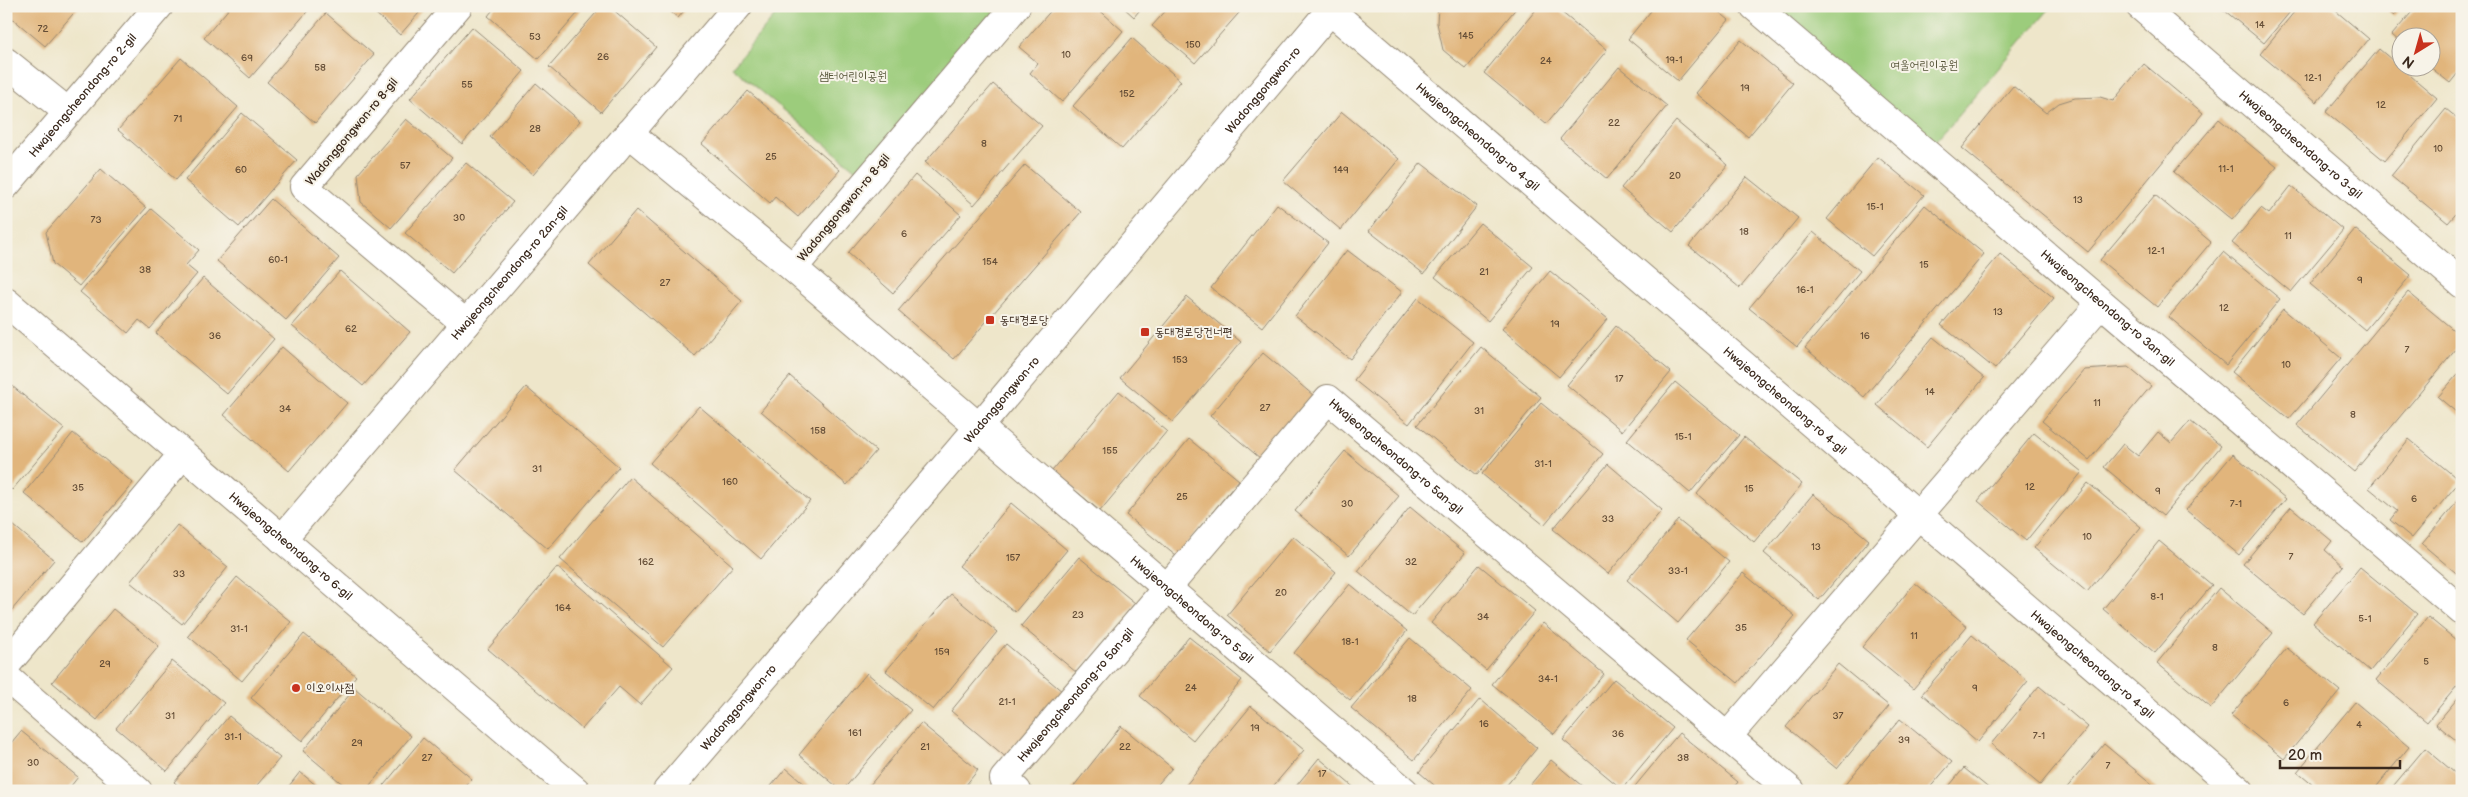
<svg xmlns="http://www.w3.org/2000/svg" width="2468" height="797" font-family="'Balsamiq Sans','Poor Story',sans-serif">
  <rect width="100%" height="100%" fill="#f7f3e8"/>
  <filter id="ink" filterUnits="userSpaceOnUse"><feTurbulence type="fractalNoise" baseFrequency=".02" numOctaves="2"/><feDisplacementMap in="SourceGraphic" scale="10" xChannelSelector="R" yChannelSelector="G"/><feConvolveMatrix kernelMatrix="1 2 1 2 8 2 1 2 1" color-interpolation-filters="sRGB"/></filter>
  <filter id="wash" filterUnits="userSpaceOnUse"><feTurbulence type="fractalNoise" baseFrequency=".0096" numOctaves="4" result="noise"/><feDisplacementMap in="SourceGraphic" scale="20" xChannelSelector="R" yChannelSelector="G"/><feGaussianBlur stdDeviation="1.12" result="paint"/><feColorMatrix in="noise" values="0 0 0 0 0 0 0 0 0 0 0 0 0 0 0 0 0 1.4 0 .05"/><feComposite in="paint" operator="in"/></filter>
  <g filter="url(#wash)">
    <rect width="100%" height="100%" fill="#eee6ca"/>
    <g fill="#9ccc7b" stroke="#6c7b4c">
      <path d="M783,6H1006L862,175L732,67Z"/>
      <path d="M1767,6H2052L1931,147Z"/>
    </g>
    <g id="blocks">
      <g fill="#e1b57c">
        <path d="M6,6H80L45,46L6,13Z"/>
        <path d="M231,6H312L250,78L204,38Z"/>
        <path d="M367,6H425L400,35Z"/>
        <path d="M496,6H584L538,59L488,16Z"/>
        <path d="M602,6H609L656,47L601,112L549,67Z"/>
        <path d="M664,6H688L678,18Z"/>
        <path d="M1055,6H1095L1123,31L1062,102L1030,73L1038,63L1019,47Z"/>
        <path d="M1122,6H1143L1134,17Z"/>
        <path d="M1170,6H1245L1195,63L1152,26Z"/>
        <path d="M1438,6H1518L1466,69L1443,50L1437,23Z"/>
        <path d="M1539,6H1554L1607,50L1546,124L1484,73Z"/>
        <path d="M1655,6H1712L1729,20L1678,81L1628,39Z"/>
        <path d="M2219,6H2295L2264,43Z"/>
        <path d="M2299,6H2330L2369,39L2317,102L2260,54Z"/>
        <path d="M2382,6H2402L2394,16Z"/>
        <path d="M2417,6H2462V68L2450,83L2430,67V38H2400V42L2392,35Z"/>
        <path d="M326,13L374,55L315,123L267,82Z"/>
        <path d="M472,27L524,71L462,144L410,99Z"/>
        <path d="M1132,38L1181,81L1122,149L1073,106Z"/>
        <path d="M1741,40L1793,83L1748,137L1696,93Z"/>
        <path d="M2379,49L2437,98L2385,161L2326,112Z"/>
        <path d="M181,58L238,107L176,180L118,130Z"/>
        <path d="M2144,64L2203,113L2088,252L1962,148L2013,86L2046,113L2059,103L2075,98L2100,97L2113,101Z"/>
        <path d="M1619,67L1667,106L1607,179L1560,139Z"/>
        <path d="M536,83L580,121L533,175L490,137Z"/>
        <path d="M993,84L1042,126L974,205L925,162Z"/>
        <path d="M748,91L840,170L798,217L775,197L770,203L702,144Z"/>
        <path d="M2446,109L2462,122V207L2448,223L2391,176Z"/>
        <path d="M1342,112L1399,159L1341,230L1283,181Z"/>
        <path d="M242,113L297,160L239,227L185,180Z"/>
        <path d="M406,119L452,158L391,228L361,202L358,174Z"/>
        <path d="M2219,119L2277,167L2232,220L2174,172Z"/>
        <path d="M1676,121L1728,165L1673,232L1621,188Z"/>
        <path d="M1878,157L1924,195L1872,256L1827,219Z"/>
        <path d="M466,163L513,202L452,273L405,233Z"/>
        <path d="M1421,163L1477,206L1424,274L1369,231Z"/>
        <path d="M1025,165L1081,212L954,359L898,311Z"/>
        <path d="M101,169L146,208L79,286L53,264L46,232Z"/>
        <path d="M915,175L961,215L893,293L848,253Z"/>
        <path d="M1747,177L1798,218L1740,288L1689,246Z"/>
        <path d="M2291,186L2343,230L2291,292L2232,243L2261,208L2269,214Z"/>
        <path d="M2155,195L2211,242L2157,307L2100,260Z"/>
        <path d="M271,199L339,258L286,320L217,261Z"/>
        <path d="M1277,204L1328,243L1262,327L1211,288Z"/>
        <path d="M1925,205L1984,254L1864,397L1805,348Z"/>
        <path d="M151,209L199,250L186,265L197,274L150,329L139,320L128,333L80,292Z"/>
        <path d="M636,210L742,301L695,356L589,265Z"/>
        <path d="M1480,223L1533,267L1488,321L1435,277Z"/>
        <path d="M2355,229L2411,275L2365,330L2310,284Z"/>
        <path d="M1813,232L1860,271L1797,347L1749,308Z"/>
        <path d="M1347,250L1402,292L1350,359L1295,316Z"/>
        <path d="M2223,252L2280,299L2226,365L2169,317Z"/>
        <path d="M2000,254L2054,298L1995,369L1941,325Z"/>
        <path d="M340,271L410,332L363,386L292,326Z"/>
        <path d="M1550,271L1608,319L1559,377L1502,329Z"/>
        <path d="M203,278L274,339L227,394L156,333Z"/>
        <path d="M2408,292L2462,337V342L2354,472L2297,425Z"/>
        <path d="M1187,297L1241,342L1173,422L1120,378Z"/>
        <path d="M1418,298L1473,342L1409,424L1354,380Z"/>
        <path d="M2283,309L2341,358L2289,419L2232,372Z"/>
        <path d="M1616,326L1671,372L1622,431L1567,385Z"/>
        <path d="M1933,337L1984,378L1927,447L1877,405Z"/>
        <path d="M282,347L347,403L289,471L224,415Z"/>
        <path d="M1481,347L1541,397L1477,475L1417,425Z"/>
        <path d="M1263,353L1320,401L1267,464L1210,416Z"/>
        <path d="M2128,367L2151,386L2089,460L2042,421L2084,370Z"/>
        <path d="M2462,369V417L2438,397Z"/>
        <path d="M790,376L876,451L847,485L761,411Z"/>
        <path d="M6,381L64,429L12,490L6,485Z"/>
        <path d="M1675,382L1739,435L1690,493L1627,440Z"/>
        <path d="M526,387L619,467L548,549L455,470Z"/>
        <path d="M1119,391L1167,431L1100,511L1052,471Z"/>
        <path d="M1541,403L1603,454L1544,525L1482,474Z"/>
        <path d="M699,406L810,501L761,559L650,463Z"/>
        <path d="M2190,421L2221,446L2163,516L2104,467L2123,444L2138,456L2158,432L2171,443Z"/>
        <path d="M73,433L133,483L83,542L24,493Z"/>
        <path d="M2034,433L2082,472L2026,541L1978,501Z"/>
        <path d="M1744,437L1802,484L1754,542L1697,494Z"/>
        <path d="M1189,439L1239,480L1176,556L1126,515Z"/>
        <path d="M2409,439L2460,481L2412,538L2390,520L2397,511L2369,488Z"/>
        <path d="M1345,451L1399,496L1349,556L1295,511Z"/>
        <path d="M2233,454L2286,499L2239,555L2186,510Z"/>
        <path d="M1608,464L1662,510L1608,574L1553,529Z"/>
        <path d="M630,477L733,566L663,647L560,559Z"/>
        <path d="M2088,483L2141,527L2087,592L2034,548Z"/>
        <path d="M1813,494L1869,540L1819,600L1764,553Z"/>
        <path d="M2462,496V578L2422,544Z"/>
        <path d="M1011,503L1067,550L1015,612L959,566Z"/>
        <path d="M1410,507L1465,553L1412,616L1358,571Z"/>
        <path d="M2291,507L2332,541L2325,550L2343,566L2303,614L2243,564Z"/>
        <path d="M6,519L54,560L6,617Z"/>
        <path d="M1678,520L1729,562L1678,623L1627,580Z"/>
        <path d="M177,525L228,567L182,624L130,582Z"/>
        <path d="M1293,536L1336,572L1270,651L1227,615Z"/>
        <path d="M2159,541L2212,585L2155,653L2103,609Z"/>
        <path d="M1079,557L1135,603L1077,673L1021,626Z"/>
        <path d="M1479,565L1535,611L1486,670L1431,623Z"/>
        <path d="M557,567L673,667L640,705L619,687L582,729L488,649Z"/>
        <path d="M2360,567L2417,614L2370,671L2313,623Z"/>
        <path d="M1743,573L1795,616L1738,683L1686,640Z"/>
        <path d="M237,577L291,622L242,681L188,636Z"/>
        <path d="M1915,583L1967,626L1913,689L1862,647Z"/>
        <path d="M1350,584L1407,631L1350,700L1294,653Z"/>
        <path d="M2219,588L2273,633L2211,708L2157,663Z"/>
        <path d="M951,594L997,632L933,710L886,671Z"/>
        <path d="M113,609L159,646L97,720L52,682Z"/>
        <path d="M2428,617L2462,645V680L2427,722L2376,680Z"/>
        <path d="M1543,623L1604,674L1554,734L1492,684Z"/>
        <path d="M304,634L356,676L302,741L251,698Z"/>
        <path d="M1972,635L2028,681L1978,742L1922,694Z"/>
        <path d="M1189,637L1242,680L1193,740L1140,696Z"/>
        <path d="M1410,638L1472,690L1414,760L1351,708Z"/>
        <path d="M1006,644L1063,692L1008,759L951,711Z"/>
        <path d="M2287,648L2340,691L2284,759L2231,715Z"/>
        <path d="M172,661L224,703L167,771L116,728Z"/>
        <path d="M1838,664L1889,706L1837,769L1786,727Z"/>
        <path d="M867,673L911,710L842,791L799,755Z"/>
        <path d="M1614,679L1673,728L1622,789L1563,740Z"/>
        <path d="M2039,686L2088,727L2040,785L1991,744Z"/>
        <path d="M355,688L411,736L365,791H351L303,751Z"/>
        <path d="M2462,693V745L2436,724Z"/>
        <path d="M1480,699L1537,748L1502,791H1441L1419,772Z"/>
        <path d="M2355,702L2409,747L2373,791H2320L2297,772Z"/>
        <path d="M1251,706L1304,750L1269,791H1181Z"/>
        <path d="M229,716L280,758L252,791H184L174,782Z"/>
        <path d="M1900,719L1952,762L1927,791H1848L1843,787Z"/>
        <path d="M921,723L978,770L961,791H865Z"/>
        <path d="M1121,726L1172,768L1152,791H1070Z"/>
        <path d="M21,731L78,777L67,791H6V749Z"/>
        <path d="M1679,733L1738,782L1731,791H1631Z"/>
        <path d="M423,738L472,779L462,791H379Z"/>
        <path d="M2104,744L2158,789L2157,791H2064Z"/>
        <path d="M2425,748L2462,779V791H2389Z"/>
        <path d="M1319,758L1358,791H1292Z"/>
        <path d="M1551,760L1588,791H1525Z"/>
        <path d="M786,768L813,791H767Z"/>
        <path d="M1964,768L1992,791H1945Z"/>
        <path d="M300,772L323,791H285Z"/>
      </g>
    </g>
  </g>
  <g filter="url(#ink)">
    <use href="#blocks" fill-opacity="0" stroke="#948874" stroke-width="1"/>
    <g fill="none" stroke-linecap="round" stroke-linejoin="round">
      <defs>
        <g id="minor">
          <path d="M458,6L304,187L466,324"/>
          <path id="s1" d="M1016,6L793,268L1404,791"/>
          <path id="s2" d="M1325,6L2240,791"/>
          <path id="s3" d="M1754,6L2462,611"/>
          <path id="s4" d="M2140,6L2462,284"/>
          <path d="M6,62L68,112"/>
          <path d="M629,133L793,268"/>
          <path id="s5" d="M6,185L159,6"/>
          <path id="s6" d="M6,302L576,791"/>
          <path id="s7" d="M282,539L738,6"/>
          <path d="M6,665L183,454"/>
          <path d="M6,677L138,791"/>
          <path d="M1727,737L2101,303"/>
          <path id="s8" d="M667,791L979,427L1334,6"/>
          <path id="s9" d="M1017,791L1004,779L1328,399L1791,791"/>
        </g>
      </defs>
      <use href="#minor" stroke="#948874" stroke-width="30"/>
      <use href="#minor" stroke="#fff" stroke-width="28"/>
    </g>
  </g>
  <g fill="#c8321e" stroke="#f7f3e8" stroke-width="2">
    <rect x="985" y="315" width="10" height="10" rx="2.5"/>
    <rect x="1140" y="327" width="10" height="10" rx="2.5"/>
    <circle cx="296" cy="688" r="5"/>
  </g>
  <g text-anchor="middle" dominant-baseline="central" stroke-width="4" stroke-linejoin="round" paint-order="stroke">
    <g font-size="10" fill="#644d36">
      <text x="2260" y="25">14</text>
      <text x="43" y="29">72</text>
      <text x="1466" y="36">145</text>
      <text x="535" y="37">53</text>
      <text x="1193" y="45">150</text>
      <text x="1066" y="55">10</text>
      <text x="603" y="57">26</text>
      <text x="247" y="58">69</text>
      <text x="1674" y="60">19-1</text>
      <text x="1546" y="61">24</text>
      <text x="320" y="68">58</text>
      <text x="2313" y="78">12-1</text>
      <text x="467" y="85">55</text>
      <text x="1745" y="88">19</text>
      <text x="1127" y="94">152</text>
      <text x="2381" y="105">12</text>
      <text x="178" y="119">71</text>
      <text x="1614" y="123">22</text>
      <text x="535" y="129">28</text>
      <text x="984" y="144">8</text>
      <text x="2438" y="149">10</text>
      <text x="771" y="157">25</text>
      <text x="405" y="166">57</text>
      <text x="2226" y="169">11-1</text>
      <text x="241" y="170">60</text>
      <text x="1341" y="170">149</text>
      <text x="1675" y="176">20</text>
      <text x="2078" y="200">13</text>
      <text x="1875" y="207">15-1</text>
      <text x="459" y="218">30</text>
      <text x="96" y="220">73</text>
      <text x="1744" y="232">18</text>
      <text x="904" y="234">6</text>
      <text x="2288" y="236">11</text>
      <text x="2156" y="251">12-1</text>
      <text x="278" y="260">60-1</text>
      <text x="990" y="262">154</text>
      <text x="1924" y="265">15</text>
      <text x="145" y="270">38</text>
      <text x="1484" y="272">21</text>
      <text x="2360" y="280">9</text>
      <text x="665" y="283">27</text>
      <text x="1805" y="290">16-1</text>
      <text x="2224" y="308">12</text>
      <text x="1998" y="312">13</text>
      <text x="1555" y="324">19</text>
      <text x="351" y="329">62</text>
      <text x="215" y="336">36</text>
      <text x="1865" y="336">16</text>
      <text x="2407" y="350">7</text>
      <text x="1180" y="360">153</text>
      <text x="2286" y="365">10</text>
      <text x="1619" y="379">17</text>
      <text x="1930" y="392">14</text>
      <text x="2097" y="403">11</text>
      <text x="1265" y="408">27</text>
      <text x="285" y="409">34</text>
      <text x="1479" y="411">31</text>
      <text x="2353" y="415">8</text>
      <text x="818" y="431">158</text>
      <text x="1683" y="437">15-1</text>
      <text x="1110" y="451">155</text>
      <text x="1543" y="464">31-1</text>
      <text x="537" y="469">31</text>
      <text x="730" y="482">160</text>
      <text x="2030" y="487">12</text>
      <text x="78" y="488">35</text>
      <text x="1749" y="489">15</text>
      <text x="2158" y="491">9</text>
      <text x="1182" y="497">25</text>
      <text x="2414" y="499">6</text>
      <text x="1347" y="504">30</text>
      <text x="2236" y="504">7-1</text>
      <text x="1608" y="519">33</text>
      <text x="2087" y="537">10</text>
      <text x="1816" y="547">13</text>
      <text x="2291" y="557">7</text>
      <text x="1013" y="558">157</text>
      <text x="646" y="562">162</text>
      <text x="1411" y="562">32</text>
      <text x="1678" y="571">33-1</text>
      <text x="179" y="574">33</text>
      <text x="1281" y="593">20</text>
      <text x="2157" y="597">8-1</text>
      <text x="563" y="608">164</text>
      <text x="1078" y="615">23</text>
      <text x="1483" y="617">34</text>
      <text x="2365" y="619">5-1</text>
      <text x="1741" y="628">35</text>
      <text x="239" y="629">31-1</text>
      <text x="1914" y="636">11</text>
      <text x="1350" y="642">18-1</text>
      <text x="2215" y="648">8</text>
      <text x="942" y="652">159</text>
      <text x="2426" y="662">5</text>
      <text x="105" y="664">29</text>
      <text x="1548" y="679">34-1</text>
      <text x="1191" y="688">24</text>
      <text x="1975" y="688">9</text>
      <text x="1412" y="699">18</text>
      <text x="1007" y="702">21-1</text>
      <text x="2286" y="703">6</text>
      <text x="170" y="716">31</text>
      <text x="1838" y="716">37</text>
      <text x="1484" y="724">16</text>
      <text x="2359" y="725">4</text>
      <text x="1255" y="728">19</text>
      <text x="855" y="733">161</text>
      <text x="1618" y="734">36</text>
      <text x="2039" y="736">7-1</text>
      <text x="233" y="737">31-1</text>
      <text x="1904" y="740">39</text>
      <text x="357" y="743">29</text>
      <text x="925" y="747">21</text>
      <text x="1125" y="747">22</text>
      <text x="427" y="758">27</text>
      <text x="1683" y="758">38</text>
      <text x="33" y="763">30</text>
      <text x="2108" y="766">7</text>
      <text x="1322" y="774">17</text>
    </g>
    <g font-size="12" fill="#535235" stroke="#f7f3e8">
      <text x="1924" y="65">여울어린이공원</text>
      <text x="853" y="76">샘터어린이공원</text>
    </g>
    <g font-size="12" fill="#3b2a1e" stroke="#f7f3e8">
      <text stroke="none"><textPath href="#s8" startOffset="920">Wadonggongwon-ro</textPath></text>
      <text stroke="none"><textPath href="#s5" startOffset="118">Hwajeongcheondong-ro 2-gil</textPath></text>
      <text transform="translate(352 132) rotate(-50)">Wadonggongwon-ro 8-gil</text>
      <text stroke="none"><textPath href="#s2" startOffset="201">Hwajeongcheondong-ro 4-gil</textPath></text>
      <text stroke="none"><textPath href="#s4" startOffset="212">Hwajeongcheondong-ro 3-gil</textPath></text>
      <text transform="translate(844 208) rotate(-50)">Wadonggongwon-ro 8-gil</text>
      <text stroke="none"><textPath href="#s7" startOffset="350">Hwajeongcheondong-ro 2an-gil</textPath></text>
      <text stroke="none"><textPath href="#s3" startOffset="465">Hwajeongcheondong-ro 3an-gil</textPath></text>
      <text stroke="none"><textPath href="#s8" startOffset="515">Wadonggongwon-ro</textPath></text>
      <text stroke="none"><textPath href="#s2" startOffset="606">Hwajeongcheondong-ro 4-gil</textPath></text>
      <text stroke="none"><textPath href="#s9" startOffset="606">Hwajeongcheondong-ro 5an-gil</textPath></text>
      <text stroke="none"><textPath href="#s6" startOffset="375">Hwajeongcheondong-ro 6-gil</textPath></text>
      <text stroke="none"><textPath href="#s1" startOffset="869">Hwajeongcheondong-ro 5-gil</textPath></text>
      <text stroke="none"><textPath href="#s2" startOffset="1011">Hwajeongcheondong-ro 4-gil</textPath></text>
      <text stroke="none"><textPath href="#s9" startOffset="128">Hwajeongcheondong-ro 5an-gil</textPath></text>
      <text stroke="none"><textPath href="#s8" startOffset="110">Wadonggongwon-ro</textPath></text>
    </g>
    <g font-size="12" fill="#3b2a1e" stroke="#f7f3e8" text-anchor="start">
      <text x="1000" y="320">동대경로당</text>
      <text x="1155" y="332">동대경로당건너편</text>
      <text x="306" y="688">이오이사점</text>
    </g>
  </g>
  <rect width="2468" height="797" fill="none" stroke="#f7f3e8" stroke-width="25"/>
  <g transform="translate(2416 52) rotate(217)"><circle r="24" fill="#f7f3e8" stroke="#aca397"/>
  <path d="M0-4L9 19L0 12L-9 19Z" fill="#c8321e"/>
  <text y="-8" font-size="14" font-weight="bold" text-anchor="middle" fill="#3b2a1e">N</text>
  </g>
  <path d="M2280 760v8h120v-8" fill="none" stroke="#3b2a1e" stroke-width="2.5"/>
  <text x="2288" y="760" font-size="15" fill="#3b2a1e" stroke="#f7f3e8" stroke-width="4" paint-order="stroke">20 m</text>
</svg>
